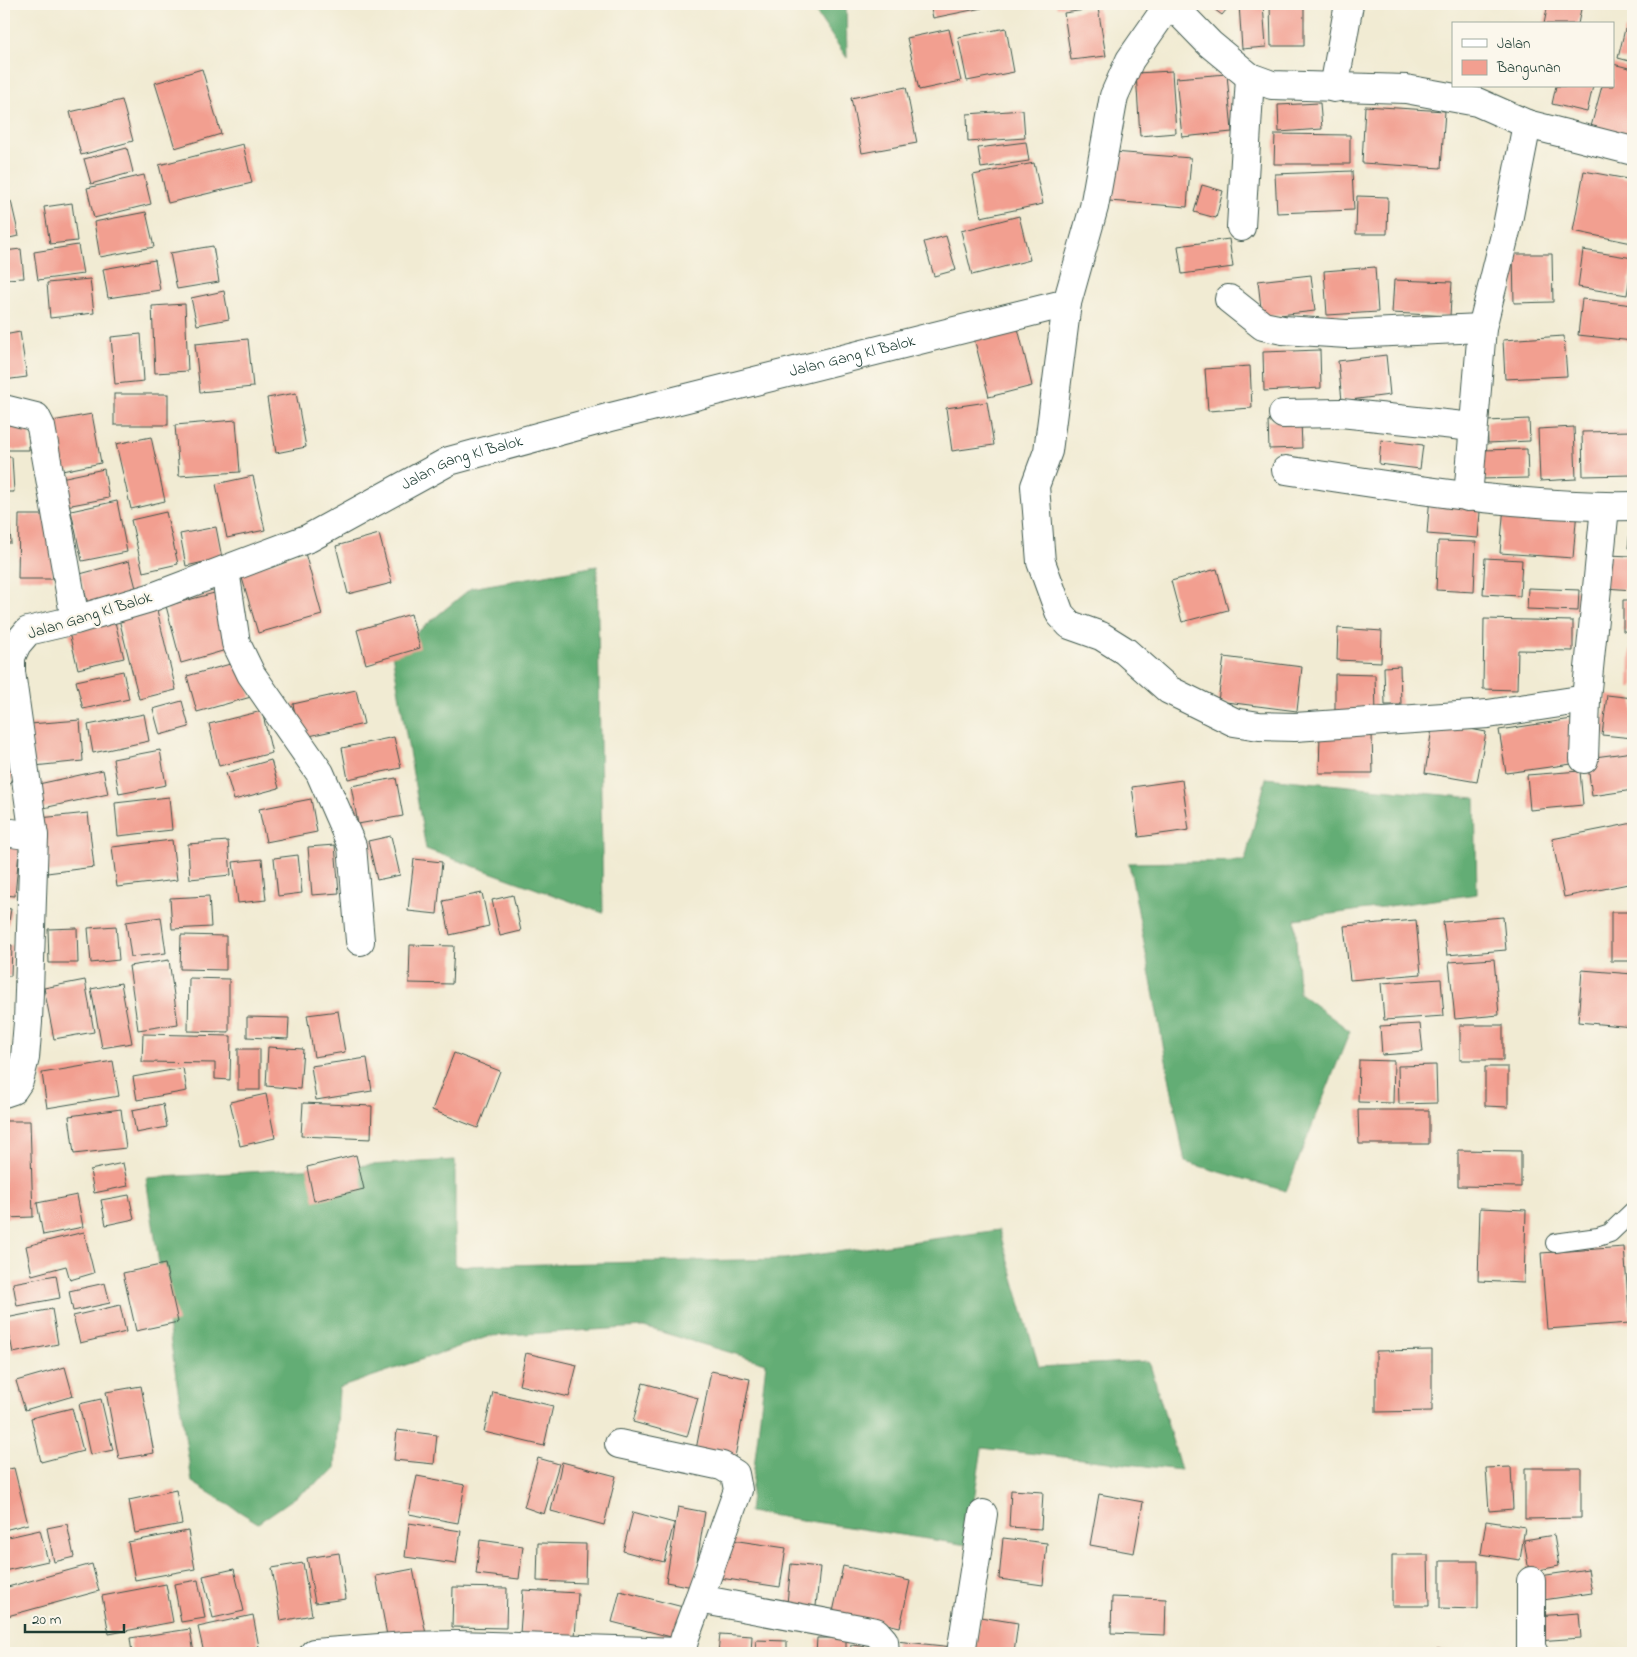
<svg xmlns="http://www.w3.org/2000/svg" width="1637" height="1657" font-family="'Indie Flower',sans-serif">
  <rect width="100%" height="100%" fill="#fbf7ec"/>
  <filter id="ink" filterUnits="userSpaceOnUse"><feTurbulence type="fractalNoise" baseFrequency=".02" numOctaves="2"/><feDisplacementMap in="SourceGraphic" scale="10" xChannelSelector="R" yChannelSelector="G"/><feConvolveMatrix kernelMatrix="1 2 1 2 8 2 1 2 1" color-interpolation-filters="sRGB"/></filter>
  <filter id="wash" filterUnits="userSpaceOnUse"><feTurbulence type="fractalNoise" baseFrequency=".0096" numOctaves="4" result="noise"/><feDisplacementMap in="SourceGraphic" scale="20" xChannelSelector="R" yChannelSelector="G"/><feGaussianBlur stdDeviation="1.12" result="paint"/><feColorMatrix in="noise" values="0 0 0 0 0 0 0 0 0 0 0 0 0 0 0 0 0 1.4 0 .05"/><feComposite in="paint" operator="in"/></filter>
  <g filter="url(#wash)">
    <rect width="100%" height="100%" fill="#f1ebd3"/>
    <g fill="#63ad75" stroke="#417554">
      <path d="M810,4H846L847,58Z"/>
      <path d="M597,566L603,913L426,849L392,653L471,588Z"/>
      <path d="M1266,778L1475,798L1477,894L1295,919L1299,993L1350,1031L1286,1191L1185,1162L1129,863L1245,861Z"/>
      <path d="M455,1160V1266L785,1259L999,1230L1039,1367L1149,1361L1181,1470L982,1448L967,1545L749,1512L766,1363L644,1327L490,1336L339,1388L335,1470L258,1523L192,1482L146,1178Z"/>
    </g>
    <g id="blocks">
      <g fill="#f29f90">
        <path d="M930,4H981L982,8L933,18Z"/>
        <path d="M1056,4H1073V5L1057,8Z"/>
        <path d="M1207,4H1231L1222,15Z"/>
        <path d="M1239,4H1263L1266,47L1242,49Z"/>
        <path d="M1270,4H1304V46H1271Z"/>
        <path d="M1548,4H1582L1578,24H1544Z"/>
        <path d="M1098,8L1106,56L1071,60L1064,13Z"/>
        <path d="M1006,28L1014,72L967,81L958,37Z"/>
        <path d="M949,29L961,81L919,90L907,38Z"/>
        <path d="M1625,29L1633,31V62L1618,58Z"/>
        <path d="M1613,64L1633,69V123L1628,144L1589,134L1602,86H1613Z"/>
        <path d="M202,69L221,134L175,148L155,83Z"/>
        <path d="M1172,71L1176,133L1140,136L1136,73Z"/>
        <path d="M1227,74L1232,132L1182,137L1176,78Z"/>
        <path d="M1556,86H1593L1587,112L1552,104Z"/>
        <path d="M906,87L917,143L862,153L851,98Z"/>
        <path d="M122,100L133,141L81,155L70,112Z"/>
        <path d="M1320,103L1322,129L1279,132L1278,105Z"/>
        <path d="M1365,106L1445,111L1441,168L1362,163Z"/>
        <path d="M1023,110L1025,138L968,142L967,114Z"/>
        <path d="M1275,134L1350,135V164H1274Z"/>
        <path d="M1026,142L1029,161L981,168L978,148Z"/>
        <path d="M243,144L252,183L168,203L159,165Z"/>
        <path d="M127,148L133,172L91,184L84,159Z"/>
        <path d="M1113,152L1191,158L1187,207L1109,201Z"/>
        <path d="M1034,163L1043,204L981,217L973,175Z"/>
        <path d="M1352,171L1354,210L1277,213L1275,174Z"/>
        <path d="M1584,171L1633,180L1632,243L1573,231Z"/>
        <path d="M144,175L151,204L94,218L87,188Z"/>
        <path d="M1202,185L1223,191L1216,218L1194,212Z"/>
        <path d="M1357,196L1388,197L1387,234H1356Z"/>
        <path d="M11,201L19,236L4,239V203Z"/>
        <path d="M72,203L77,241L50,244L44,207Z"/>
        <path d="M146,212L154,247L100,257L94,222Z"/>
        <path d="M1019,216L1030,260L972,275L961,231Z"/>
        <path d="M946,236L956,270L934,276L924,242Z"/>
        <path d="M1229,239L1233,267L1182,274L1178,246Z"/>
        <path d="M78,245L83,274L38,280L34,252Z"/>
        <path d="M213,246L219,282L177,289L170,253Z"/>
        <path d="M21,249L24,278L4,279V251Z"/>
        <path d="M1583,250L1633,258L1627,295L1578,287Z"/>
        <path d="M1513,254H1552L1553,302L1514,303Z"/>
        <path d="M155,260L160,290L108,298L103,269Z"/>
        <path d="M1375,267L1378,312L1327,315L1324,271Z"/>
        <path d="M1311,275L1315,311L1262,317L1258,281Z"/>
        <path d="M90,279L94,313L50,318L47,283Z"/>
        <path d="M1394,280L1452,282L1450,316L1392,313Z"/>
        <path d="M224,291L229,319L197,325L191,298Z"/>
        <path d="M1582,299L1633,305V341L1578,335Z"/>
        <path d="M185,304L188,371L155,373L152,306Z"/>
        <path d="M1017,324L1032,386L989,397L973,334Z"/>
        <path d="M20,332L27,377L4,380V335Z"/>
        <path d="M141,334L144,381L115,384L111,337Z"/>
        <path d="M1564,336L1567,376L1505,379L1503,340Z"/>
        <path d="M248,339L253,387L200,392L195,344Z"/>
        <path d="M1320,350L1321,388L1264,391L1263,352Z"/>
        <path d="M1386,355L1390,395L1342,401L1338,361Z"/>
        <path d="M1250,366L1252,408L1208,411L1205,369Z"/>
        <path d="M1632,387H1633V422H1630Z"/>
        <path d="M296,393L306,447L276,453L267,398Z"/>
        <rect x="114" y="394" width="54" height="31"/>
        <path d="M987,402L994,445L952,451L946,408Z"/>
        <path d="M92,414L101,463L62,471L52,421Z"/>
        <path d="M29,419V450H4V420Z"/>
        <path d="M1529,419L1530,441L1488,443L1487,421Z"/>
        <path d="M236,420L240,472L179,476L175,425Z"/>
        <path d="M1301,420L1302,448L1269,449L1268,421Z"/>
        <path d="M1574,427L1576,479L1540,481L1538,429Z"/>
        <path d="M1633,431V475L1583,476L1582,432Z"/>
        <path d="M151,437L165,501L131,509L116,444Z"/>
        <path d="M1381,440L1423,445L1420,469L1379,464Z"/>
        <path d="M1527,449L1528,478L1481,479L1480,450Z"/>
        <path d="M4,457H12L14,492H4Z"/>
        <path d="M104,469L109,498L61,507L56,479Z"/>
        <path d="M253,476L265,530L227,538L216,484Z"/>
        <path d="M1430,495L1481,499L1478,538L1427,534Z"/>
        <path d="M4,497H7L11,543H4Z"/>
        <path d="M117,501L127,552L82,561L71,511Z"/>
        <path d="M1504,505L1577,510L1573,558L1500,553Z"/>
        <path d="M166,512L178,564L143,572L131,520Z"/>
        <path d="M1632,512L1633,513V549L1628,548Z"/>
        <path d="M19,515H53V579H18Z"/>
        <path d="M216,527L222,558L186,566L180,534Z"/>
        <path d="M379,534L392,583L348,594L336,546Z"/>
        <path d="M1438,541L1476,542L1474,592L1436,590Z"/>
        <path d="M305,553L322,615L258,633L240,571Z"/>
        <path d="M1606,555L1633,556V590L1605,588Z"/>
        <path d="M1485,558L1522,560L1520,596L1483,594Z"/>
        <path d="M129,561L137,592L88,604L80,574Z"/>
        <path d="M1217,569L1228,610L1182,622L1171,581Z"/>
        <path d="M1528,588L1579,590L1578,611L1527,609Z"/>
        <path d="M218,592L233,648L181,663L166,606Z"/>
        <path d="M1623,600H1633V632L1623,631Z"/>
        <path d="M156,606L176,690L139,699L118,615Z"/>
        <path d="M411,614L420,648L366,664L357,630Z"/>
        <path d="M1484,619L1573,621V651L1518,650L1517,690L1483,689Z"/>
        <path d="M115,622L124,658L78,669L69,633Z"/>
        <path d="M1338,628L1382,631L1381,662L1337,660Z"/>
        <path d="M1630,649H1633V688H1629Z"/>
        <path d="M1224,657L1302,667L1297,711L1218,701Z"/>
        <path d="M241,661L251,697L197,712L187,676Z"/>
        <path d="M1400,666L1401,705H1385L1384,667Z"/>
        <path d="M123,671L129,699L83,709L76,681Z"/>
        <path d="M1335,674L1375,675L1376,715L1335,716Z"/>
        <path d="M356,690L364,724L300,738L293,704Z"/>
        <path d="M1607,695L1633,698V738L1602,735Z"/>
        <path d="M182,701L189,727L160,735L153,709Z"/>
        <path d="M262,711L272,753L219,766L209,724Z"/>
        <path d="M144,714L149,741L93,753L88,725Z"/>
        <path d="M1572,719L1579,763L1506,773L1499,730Z"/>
        <path d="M80,720L83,761L34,766L30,724Z"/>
        <path d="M1433,722L1486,732L1477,782L1425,773Z"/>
        <path d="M1320,734H1372L1373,773H1319Z"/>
        <path d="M394,737L401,768L348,779L342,748Z"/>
        <path d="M160,750L166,785L119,794L113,759Z"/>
        <path d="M1633,752V790L1592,796L1587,758Z"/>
        <path d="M271,760L279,788L234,800L226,773Z"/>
        <path d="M4,762L16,767L4,799Z"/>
        <path d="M103,770L108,794L39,809L34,785Z"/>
        <path d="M1580,771L1583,805L1530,810L1527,775Z"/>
        <path d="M396,778L403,816L358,824L351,786Z"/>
        <path d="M1182,780L1189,830L1139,837L1132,787Z"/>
        <path d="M169,797L172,830L118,836L115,803Z"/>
        <path d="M311,799L317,832L266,842L259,809Z"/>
        <path d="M88,813L94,867L47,873L40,818Z"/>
        <path d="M1633,823V883L1564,897L1552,839Z"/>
        <path d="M391,836L400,875L377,880L368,841Z"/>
        <path d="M4,840L20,841L15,896L4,895Z"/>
        <path d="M172,840L177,880L117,887L112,847Z"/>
        <path d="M228,841L231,875L190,879L188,844Z"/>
        <path d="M335,845L339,893L312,895L308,847Z"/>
        <path d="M298,855L302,893L278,896L274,858Z"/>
        <path d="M262,859L266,900L238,903L233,862Z"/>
        <path d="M414,859L442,862L437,914L408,911Z"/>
        <path d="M482,893L489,926L450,935L443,901Z"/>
        <path d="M513,895L521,931L500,936L492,900Z"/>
        <path d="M209,896L211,927L172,929L170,898Z"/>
        <path d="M4,908L11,909L6,939L4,938Z"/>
        <path d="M1611,912H1632L1631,961H1611Z"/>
        <path d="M161,917L166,953L131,957L126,922Z"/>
        <path d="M1503,917L1506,950L1447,955L1443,922Z"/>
        <path d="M1416,920L1421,974L1350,980L1344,926Z"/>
        <path d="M116,926L119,960L91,963L88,928Z"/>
        <path d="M77,928L78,963H49L48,929Z"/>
        <path d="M181,935L226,936V970L180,969Z"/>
        <path d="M4,945H12L11,976H4Z"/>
        <path d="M410,945L454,946L452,984L409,983Z"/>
        <path d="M1494,959L1499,1015L1455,1019L1449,962Z"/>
        <path d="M169,960L178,1024L138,1030L129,966Z"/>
        <path d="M1582,970L1633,974V1027L1578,1022Z"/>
        <path d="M189,978L229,979V1032L188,1031Z"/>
        <path d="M1441,979L1444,1016L1384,1020L1381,983Z"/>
        <path d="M85,980L94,1032L54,1039L44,988Z"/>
        <path d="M121,983L132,1043L102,1048L91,989Z"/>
        <path d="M338,1011L345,1052L314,1057L307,1015Z"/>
        <path d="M247,1017L289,1018L288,1039L247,1037Z"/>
        <path d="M1420,1024L1423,1052L1382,1055L1380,1026Z"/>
        <rect x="1460" y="1025" width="43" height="35"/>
        <path d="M143,1034L231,1036L230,1080L215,1079V1063L142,1062Z"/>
        <path d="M268,1047L303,1049L300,1089L266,1086Z"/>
        <rect x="238" y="1049" width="22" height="41"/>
        <path d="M454,1053L500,1071L478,1128L432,1110Z"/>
        <path d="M367,1058L372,1091L316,1100L311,1066Z"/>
        <path d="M1359,1060L1394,1061L1393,1103L1358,1102Z"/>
        <path d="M113,1061L119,1096L47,1108L42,1073Z"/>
        <path d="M1436,1065L1437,1103L1399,1104L1398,1066Z"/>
        <path d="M1485,1067H1508V1107L1485,1106Z"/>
        <path d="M183,1068L187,1091L137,1100L133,1077Z"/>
        <path d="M266,1094L275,1138L240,1146L230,1102Z"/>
        <path d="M303,1103L372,1106L371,1139L301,1136Z"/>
        <path d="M163,1104L167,1127L136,1133L132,1110Z"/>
        <path d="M121,1109L126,1148L74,1154L69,1116Z"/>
        <path d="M1358,1110H1429V1144H1359Z"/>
        <path d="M4,1121H30L33,1217L4,1218Z"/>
        <path d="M1458,1150L1521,1151V1187L1458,1186Z"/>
        <path d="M356,1155L364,1189L314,1201L307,1167Z"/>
        <path d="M123,1163L128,1186L94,1193L90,1170Z"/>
        <path d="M77,1195L83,1227L43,1235L37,1203Z"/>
        <path d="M129,1195L134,1219L106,1225L101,1200Z"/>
        <path d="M1480,1208L1526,1210L1524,1283L1478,1281Z"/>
        <path d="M84,1232L94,1273L70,1280L66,1266L32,1275L26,1246Z"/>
        <path d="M1624,1247L1630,1323L1547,1329L1541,1253Z"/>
        <path d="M165,1264L178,1322L136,1331L123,1273Z"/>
        <path d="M56,1275L60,1298L17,1306L13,1283Z"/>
        <path d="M105,1283L110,1303L73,1311L69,1291Z"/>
        <path d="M120,1305L126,1332L80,1343L73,1316Z"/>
        <path d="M52,1309L58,1344L13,1353L6,1318Z"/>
        <path d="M1432,1350V1411L1376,1412V1351Z"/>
        <path d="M526,1353L577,1365L569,1397L519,1385Z"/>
        <path d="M65,1367L73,1396L25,1410L16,1381Z"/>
        <path d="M711,1371L750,1379L733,1467L694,1460Z"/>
        <path d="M643,1383L698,1398L687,1437L633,1422Z"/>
        <path d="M141,1386L154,1453L119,1459L106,1392Z"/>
        <path d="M493,1392L553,1406L544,1446L484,1432Z"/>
        <path d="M101,1399L113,1450L90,1455L79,1404Z"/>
        <path d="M72,1408L83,1451L41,1462L31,1418Z"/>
        <path d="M397,1430L437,1435L434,1464L394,1460Z"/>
        <path d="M538,1458L559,1464L544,1514L524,1507Z"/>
        <path d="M562,1462L616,1476L604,1525L551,1511Z"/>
        <path d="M1511,1467L1513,1509L1489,1511L1486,1468Z"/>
        <path d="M14,1468L28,1524L4,1530V1470Z"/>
        <path d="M1525,1468H1581V1518L1525,1519Z"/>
        <path d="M417,1476L465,1485L458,1523L409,1514Z"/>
        <path d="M176,1490L182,1524L135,1533L129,1500Z"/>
        <path d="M1011,1490L1043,1492L1041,1529L1009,1527Z"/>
        <path d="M1099,1494L1143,1502L1134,1553L1090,1545Z"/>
        <path d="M678,1507L705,1512L693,1587L666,1582Z"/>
        <path d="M633,1512L674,1523L664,1562L623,1551Z"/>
        <path d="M1486,1521L1525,1527L1520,1560L1481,1554Z"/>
        <path d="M409,1523L461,1531L456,1564L405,1557Z"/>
        <path d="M67,1524L74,1557L54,1562L47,1528Z"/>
        <path d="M40,1530L48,1561L4,1571V1538Z"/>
        <path d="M188,1531L195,1569L135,1580L128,1542Z"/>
        <path d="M1554,1535L1559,1566L1529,1572L1524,1540Z"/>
        <path d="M1003,1538L1047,1543L1043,1585L999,1579Z"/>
        <path d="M725,1539L786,1548L780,1587L720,1578Z"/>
        <path d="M480,1540L523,1546L519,1579L476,1574Z"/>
        <path d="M538,1543L586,1544L585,1583L537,1581Z"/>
        <path d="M339,1553L346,1599L315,1603L307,1558Z"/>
        <path d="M1392,1555H1428L1429,1606H1392Z"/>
        <path d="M1440,1561H1478V1609L1440,1608Z"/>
        <path d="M303,1563L312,1615L281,1621L272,1568Z"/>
        <path d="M92,1564L99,1591L4,1617V1588Z"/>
        <path d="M791,1564L820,1567L815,1616L786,1613Z"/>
        <path d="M843,1566L910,1581L900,1627L833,1612Z"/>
        <path d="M234,1569L244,1611L213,1618L203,1576Z"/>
        <path d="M413,1569L426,1634L388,1641L376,1576Z"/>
        <path d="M1588,1569L1592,1593L1536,1601L1533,1577Z"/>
        <path d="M198,1580L205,1618L181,1622L174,1584Z"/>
        <path d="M166,1584L173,1622L109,1634L102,1596Z"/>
        <path d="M453,1587L507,1588L506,1628L452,1627Z"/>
        <path d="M523,1590L578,1593L575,1637L520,1634Z"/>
        <path d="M620,1591L683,1607L675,1638L612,1622Z"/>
        <path d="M1112,1597L1166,1599L1165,1635L1111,1633Z"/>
        <path d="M1579,1613L1581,1638L1537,1641L1536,1616Z"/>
        <path d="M253,1615L259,1647L231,1653H204L198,1627Z"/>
        <path d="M980,1617L1018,1623L1014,1653H975Z"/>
        <path d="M190,1629L194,1653H132L130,1638Z"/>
        <path d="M720,1634L752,1636L751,1653H718Z"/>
        <path d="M817,1638H846V1653H816Z"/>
        <path d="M756,1640L787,1641V1653H755Z"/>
        <path d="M896,1641L953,1647L952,1653H895Z"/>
        <path d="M851,1645L876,1648L875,1653H850Z"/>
        <path d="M1437,1649L1474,1652V1653H1437Z"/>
      </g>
    </g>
  </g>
  <g filter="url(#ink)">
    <use href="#blocks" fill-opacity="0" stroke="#3e574c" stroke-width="1"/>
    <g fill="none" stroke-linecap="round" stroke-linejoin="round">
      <defs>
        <path id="lane" d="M1555,1243L1598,1237L1610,1233L1633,1211"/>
        <g id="street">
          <path d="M1171,4L1210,44L1250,77L1272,85L1406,89L1477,102L1527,124L1633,151"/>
          <path d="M1334,88L1349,4"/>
          <path d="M1241,227L1250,77"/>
          <path d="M1229,299L1263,326L1283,330L1347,334L1482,328"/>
          <path d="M1067,303L1048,451L1035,486L1041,562L1060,614L1070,625L1101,636L1125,651L1169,690L1234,722L1259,726L1295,727L1488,714L1586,699"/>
          <path d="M4,409L36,417L41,427L75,620"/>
          <path d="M1283,414L1341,413L1473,427"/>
          <path d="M1286,470C1401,487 1517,508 1633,506"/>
          <path d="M1468,497L1482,328L1506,231L1527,124"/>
          <path d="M225,570L236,643L251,674L320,773L352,846L360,941"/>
          <path d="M1584,759L1586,699L1605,507"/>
          <path d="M4,832L34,836"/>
          <path id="s1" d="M4,1093L13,1090L19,1081L25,1058L28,1022L34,836L11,672V657L17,644L28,631L75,620L150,598L309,538L449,461L611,417L1067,303L1094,207L1114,96L1130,60L1169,4"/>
          <path d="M619,1444L722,1466L735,1474L738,1490L699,1599"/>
          <path d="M1531,1581V1649L1534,1653"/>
          <path d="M314,1653L406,1646L456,1645L681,1652"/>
          <path d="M681,1653L685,1637L699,1599L876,1632L884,1641L885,1653"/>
          <path d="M961,1653L983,1514"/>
        </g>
      </defs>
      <use href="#lane" stroke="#3e574c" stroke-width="20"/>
      <use href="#street" stroke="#3e574c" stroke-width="30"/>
      <use href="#lane" stroke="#fff" stroke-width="18"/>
      <use href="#street" stroke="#fff" stroke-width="28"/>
    </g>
  </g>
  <g text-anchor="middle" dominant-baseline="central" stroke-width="4.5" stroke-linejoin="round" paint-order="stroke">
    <g font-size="16" fill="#1f3d34" stroke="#fbf7ec">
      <text stroke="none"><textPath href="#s1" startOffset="1351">Jalan Gang Kl Balok</textPath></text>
      <text stroke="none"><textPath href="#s1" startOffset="946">Jalan Gang Kl Balok</textPath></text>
      <text transform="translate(90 616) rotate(-17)">Jalan Gang Kl Balok</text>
    </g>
  </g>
  <rect width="1637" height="1657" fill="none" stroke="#fbf7ec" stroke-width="20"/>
  <rect x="1452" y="22" width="162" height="65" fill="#fbf7ec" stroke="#a3ada2"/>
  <rect x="1462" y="39" width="25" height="8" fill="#ffffff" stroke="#a3ada2"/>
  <text x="1497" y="48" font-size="15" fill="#1f3d34">Jalan</text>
  <rect x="1462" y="60" width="25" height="15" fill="#f29f90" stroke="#a3ada2"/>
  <text x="1497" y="72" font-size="15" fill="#1f3d34">Bangunan</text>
  <path d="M25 1624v8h99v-8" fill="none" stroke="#1f3d34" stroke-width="2.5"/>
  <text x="32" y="1624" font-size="15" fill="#1f3d34" stroke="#fbf7ec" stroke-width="4" paint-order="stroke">20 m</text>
</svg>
